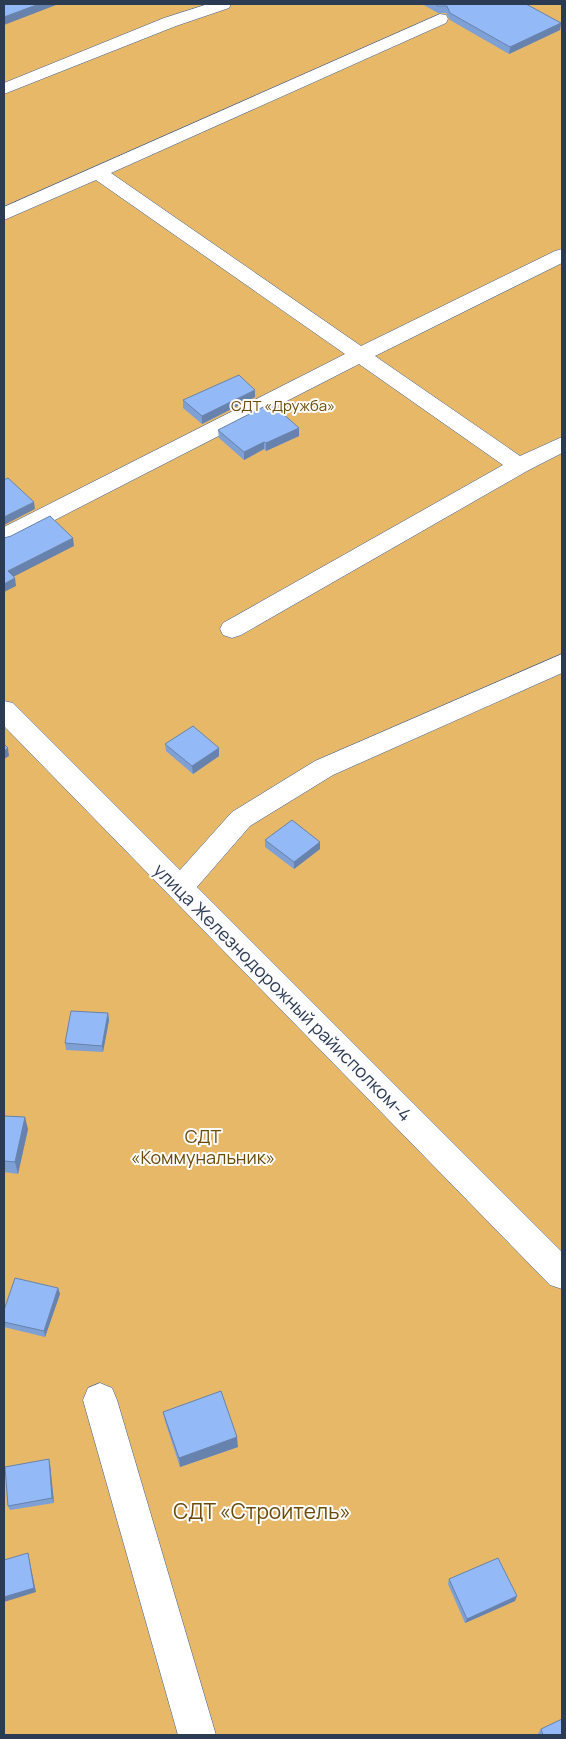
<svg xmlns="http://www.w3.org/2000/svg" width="566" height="1739" font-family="Manrope,sans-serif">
  <rect width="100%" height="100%" fill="#cdddf5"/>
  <rect fill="#e8b869" x="4" y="4" width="558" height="1731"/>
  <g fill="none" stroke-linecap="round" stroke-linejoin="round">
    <defs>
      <g id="minor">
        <path d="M208,4H231L229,8L176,26L4,94V83L164,18Z"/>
        <path d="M440,14L446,15L448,19L446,23L111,173L361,346L555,251L562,249V263L375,356L520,456L562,437V453L527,471L241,635L232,638L223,635L220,629L223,623L503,465L359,364L12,542L4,545V527L345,354L96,180L4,220V207Z"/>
        <path d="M562,654V673L333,775L250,826L197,887L562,1252V1289L550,1285L4,726V701L13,703L180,870L232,812L315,761Z"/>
        <path d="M100,1383L112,1388L117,1400L216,1735H178L83,1400L88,1388Z"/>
      </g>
    </defs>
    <use href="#minor" stroke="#3d5f94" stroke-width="1"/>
    <use href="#minor" fill="#fff" fill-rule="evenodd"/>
  </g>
  <g fill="#7ea0d4">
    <path d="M422,4H526L561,23L560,30L509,54L450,20L446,13H438Z"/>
    <path d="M255,397L202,424L183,408V400Z"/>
    <path d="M299,428V436L266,451L264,449L244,460L219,438L218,430Z"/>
    <path d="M165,744L219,748V756L193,774L166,751Z"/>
    <path d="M265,840L320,842V849L294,869L265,847Z"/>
    <path d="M108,1013L109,1020L103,1052L66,1050L65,1043Z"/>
    <path d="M4,1116L28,1129L18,1174L4,1172Z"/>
    <path d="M58,1288L60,1294L45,1337L4,1327V1310Z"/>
    <path d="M163,1412L238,1447L180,1467L165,1421Z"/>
    <path d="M50,1464L54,1503L10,1510L8,1506Z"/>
    <path d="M449,1579L515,1601L465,1623L448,1584Z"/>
    <path d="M541,1729L562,1735H537Z"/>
  </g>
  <g fill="#6782ac">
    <path d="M39,4H56V5L4,25V17Z"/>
    <path d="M561,23L560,30L509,54L510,47Z"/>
    <path d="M255,390V397L202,424V416Z"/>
    <path d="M299,428V436L266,451V443Z"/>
    <path d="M264,442V449L244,460V452Z"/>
    <path d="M34,502L35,509L4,525V517Z"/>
    <path d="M73,538L74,546L9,579L8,571Z"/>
    <path d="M15,578L16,586L4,592V584Z"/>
    <path d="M8,748L9,756L4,759V751Z"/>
    <path d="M219,748V756L193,774L192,766Z"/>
    <path d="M320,842V849L294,869V862Z"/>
    <path d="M108,1013L109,1020L103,1052L102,1046Z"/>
    <path d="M25,1117L28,1129L18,1174L15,1162Z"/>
    <path d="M58,1288L60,1294L45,1337L44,1331Z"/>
    <path d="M237,1437L238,1447L180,1467L179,1458Z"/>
    <path d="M49,1459L50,1464L54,1503L52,1498Z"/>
    <path d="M28,1553L29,1558L36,1592L4,1602V1597Z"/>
    <path d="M517,1596L515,1601L465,1623L467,1619Z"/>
  </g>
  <g fill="#93baf6" stroke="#6782ac">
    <path d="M4,4H39L4,17Z"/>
    <path d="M435,4H526L561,23L510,47L450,13L447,6H438Z"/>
    <path d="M239,375L255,390L202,416L183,400Z"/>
    <path d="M271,403L299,428L266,443L264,442L244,452L218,430Z"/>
    <path d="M8,478L34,502L4,517V480Z"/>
    <path d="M50,516L73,538L8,571L15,578L4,584V538L11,536Z"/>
    <path d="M193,726L219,748L192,766L165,744Z"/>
    <path d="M4,744L8,748L4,751Z"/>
    <path d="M292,820L320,842L294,862L265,840Z"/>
    <path d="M71,1011L108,1013L102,1046L65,1043Z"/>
    <path d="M4,1116L25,1117L15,1162L4,1161Z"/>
    <path d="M15,1278L58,1288L44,1331L4,1322V1310Z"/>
    <path d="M221,1391L237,1437L179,1458L163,1412Z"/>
    <path d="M49,1459L52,1498L8,1506L5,1467Z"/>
    <path d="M28,1553L34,1588L4,1597V1560Z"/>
    <path d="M498,1558L517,1596L467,1619L449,1579Z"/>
    <path d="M562,1719V1735H543L541,1729Z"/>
  </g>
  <g text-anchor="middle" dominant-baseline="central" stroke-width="4" stroke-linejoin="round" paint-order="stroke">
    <g font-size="15" fill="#6b4a06" stroke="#fdfdfd">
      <text x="283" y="405">СДТ «Дружба»</text>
    </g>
    <g font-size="18" fill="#2c3b54" stroke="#fdfdfd">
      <text transform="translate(283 992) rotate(45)">улица Железнодорожный райисполком-4</text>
    </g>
    <g font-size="18" fill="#6b4a06" stroke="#fdfdfd">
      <text x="203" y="1136">СДТ<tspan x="203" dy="21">«Коммунальник»</tspan></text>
    </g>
    <g font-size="21" fill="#6b4a06" stroke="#fdfdfd">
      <text x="262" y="1511">СДТ «Строитель»</text>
    </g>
  </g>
  <rect width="566" height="1739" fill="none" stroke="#2c3b54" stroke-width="10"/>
</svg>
